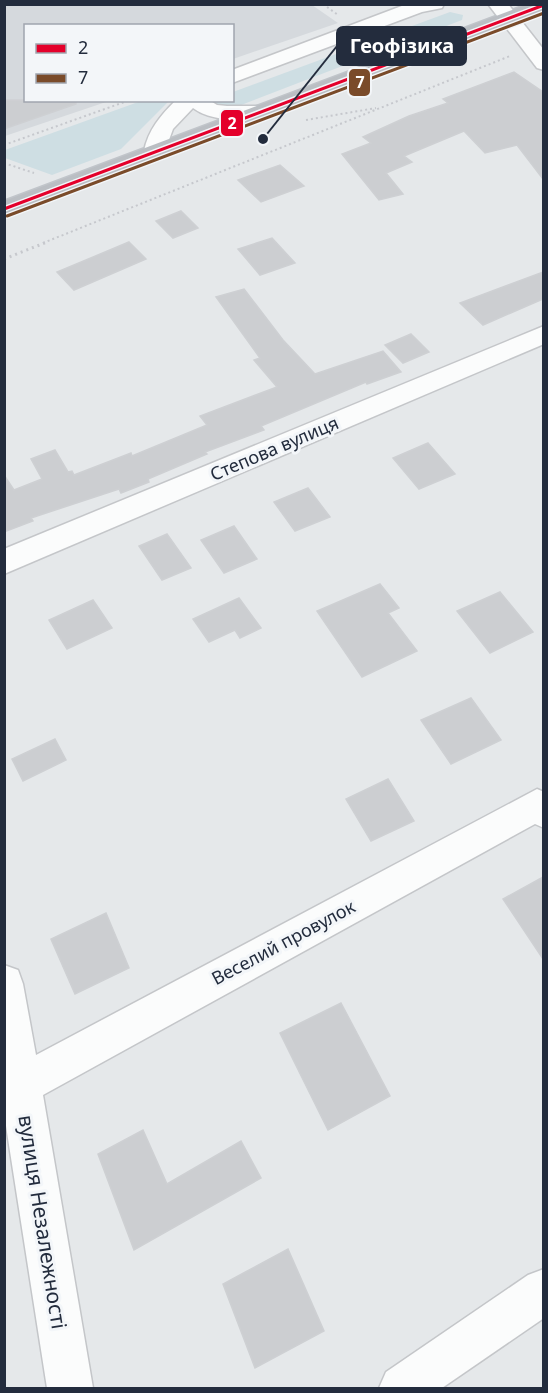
<svg xmlns="http://www.w3.org/2000/svg" width="548" height="1393" font-family="'Noto Sans',sans-serif">
  <rect width="100%" height="100%" fill="#e5e8ea"/>
  <path fill="#d5d9dd" d="M4,5H312L338,23L233,59L232,26H26V100L109,101L5,136Z"/>
  <g fill="#cedee3">
    <path d="M450,12L463,15L462,20L236,107L211,105L215,101L232,100L233,92Z"/>
    <path d="M141,101H169L121,149L52,175L5,158V150Z"/>
  </g>
  <g fill="#ccced1" stroke="#ced0d3" stroke-width="1.5">
    <path d="M514,72L543,92V179L517,145L485,153L464,131L404,156L412,162L386,173L403,194L379,200L342,154L371,143L363,137L409,116L448,103L443,99Z"/>
    <path d="M4,100H76V104L4,129Z"/>
    <path d="M280,165L304,186L261,202L238,180Z"/>
    <path d="M181,211L198,228L173,238L156,221Z"/>
    <path d="M272,238L295,263L260,275L238,249Z"/>
    <path d="M129,242L146,259L74,290L57,272Z"/>
    <path d="M543,272V299L483,325L460,303Z"/>
    <path d="M244,289L283,340L315,374L383,351L401,372L367,384L366,382L261,426L264,430L205,452L207,454L148,479L149,482L121,493L119,489L31,518L33,521L4,532V475L14,490L42,479L31,459L55,450L68,472L72,471L74,475L131,453L132,456L207,425L200,416L277,387L254,360L260,358L216,297Z"/>
    <path d="M411,334L429,352L403,363L385,345Z"/>
    <path d="M428,443L455,474L419,489L393,458Z"/>
    <path d="M308,488L330,517L295,531L274,502Z"/>
    <path d="M234,526L257,559L224,573L201,540Z"/>
    <path d="M167,534L191,568L162,580L139,546Z"/>
    <path d="M380,584L399,608L388,613L417,651L362,677L317,611Z"/>
    <path d="M500,592L533,632L490,653L457,611Z"/>
    <path d="M239,598L261,628L240,638L235,630L209,642L193,619Z"/>
    <path d="M93,600L112,628L67,649L49,620Z"/>
    <path d="M471,698L501,740L451,764L421,720Z"/>
    <path d="M55,739L66,760L23,781L12,759Z"/>
    <path d="M388,779L414,821L371,841L346,799Z"/>
    <path d="M543,877V959L503,899Z"/>
    <path d="M106,913L129,968L75,994L51,939Z"/>
    <path d="M341,1003L390,1096L328,1130L280,1033Z"/>
    <path d="M143,1130L167,1184L241,1141L261,1178L134,1250L98,1154Z"/>
    <path d="M288,1249L324,1331L255,1368L223,1284Z"/>
  </g>
  <g fill="none" stroke-linecap="round" stroke-linejoin="round">
    <defs>
      <g id="minor">
        <path d="M407,4H444L442,8L422,12L232,83V70Z"/>
        <path d="M488,4H508L544,50V70L537,68Z"/>
        <path d="M176,100H209L217,105L227,106H272L275,111L272,116C248,121 213,123 193,108L173,129L163,156L155,158L147,156L144,151C148,130 161,115 176,100Z"/>
        <path d="M544,326V344L4,574V549Z"/>
        <path d="M537,789L544,792V828L535,824L43,1095L93,1388H47L4,1113V965L18,970L23,984L36,1055Z"/>
        <path d="M544,1269V1318L442,1388H379L386,1372L528,1275Z"/>
      </g>
      <path id="highway" d="M528,4H544V12L4,216V201Z"/>
    </defs>
    <use href="#minor" stroke="#c4c6c9" stroke-width="3"/>
    <use href="#highway" stroke="#c1c5ca" stroke-width="3"/>
    <g stroke="#c6c8cd" stroke-width="2" stroke-dasharray="2 3" stroke-linecap="butt">
      <path d="M323,4L338,15"/>
      <path d="M306,120L376,108"/>
      <path d="M4,145L130,100"/>
      <path d="M4,163L34,173"/>
      <path d="M43,243L510,56"/>
    </g>
    <path stroke="#c6c8cd" stroke-width="3" stroke-dasharray="2 4" stroke-linecap="butt" d="M4,259L47,242"/>
    <use href="#minor" fill="#fbfcfc" fill-rule="evenodd"/>
    <use href="#highway" fill="#babec3" fill-rule="evenodd"/>
    <defs>
      <path id="bus-1" d="M4,209L544,5"/>
      <path id="bus-2" d="M7,216L544,13"/>
    </defs>
    <use href="#bus-1" stroke="#f3f6f9" stroke-width="6"/>
    <use href="#bus-2" stroke="#f3f6f9" stroke-width="6"/>
    <use href="#bus-1" stroke="#e4002b" stroke-width="3"/>
    <use href="#bus-2" stroke="#7a4b2a" stroke-width="3"/>
  </g>
  <g text-anchor="middle" dominant-baseline="central" stroke-width="6" stroke-linejoin="round" paint-order="stroke">
    <g font-size="18" fill="#232c3d" stroke="#f3f6f9">
      <text transform="translate(274 448) rotate(-23)">Степова вулиця</text>
      <text transform="translate(283 942) rotate(-28)">Веселий провулок</text>
    </g>
    <g font-size="21" fill="#232c3d" stroke="#f3f6f9">
      <text transform="translate(43 1222) rotate(81)">вулиця Незалежності</text>
    </g>
  </g>
  <path fill="none" stroke="#232c3d" stroke-width="2" d="M263 139L337 46"/>
  <circle fill="#232c3d" stroke="#f3f6f9" stroke-width="2" cx="263" cy="139" r="6"/>
  <rect fill="#232c3d" stroke="#232c3d" stroke-width="2" x="337" y="27" width="129" height="38" rx="6"/>
  <g font-size="20" text-anchor="middle" font-weight="bold" fill="#fff">
    <text x="402" y="53">Геофізика</text>
  </g>
  <g stroke="#f3f6f9" stroke-width="2">
    <rect x="348" y="68" width="23" height="29" rx="6" fill="#7a4b2a"/>
    <rect x="220" y="109" width="24" height="28" rx="6" fill="#e4002b"/>
  </g>
  <g font-size="16" text-anchor="middle" font-weight="bold" fill="#fff">
    <text x="360" y="88">7</text>
    <text x="232" y="129">2</text>
  </g>
  <rect width="548" height="1393" fill="none" stroke="#232c3d" stroke-width="12"/>
  <rect x="24" y="24" width="210" height="78" fill="#f3f6f9" stroke="#a0a5ae" stroke-width="1.5"/>
  <rect x="36" y="44" width="30" height="9" fill="#e4002b" stroke="#a0a5ae" stroke-width="1.5"/>
  <text x="78" y="54" font-size="18" fill="#232c3d">2</text>
  <rect x="36" y="74" width="30" height="9" fill="#7a4b2a" stroke="#a0a5ae" stroke-width="1.5"/>
  <text x="78" y="84" font-size="18" fill="#232c3d">7</text>
</svg>
